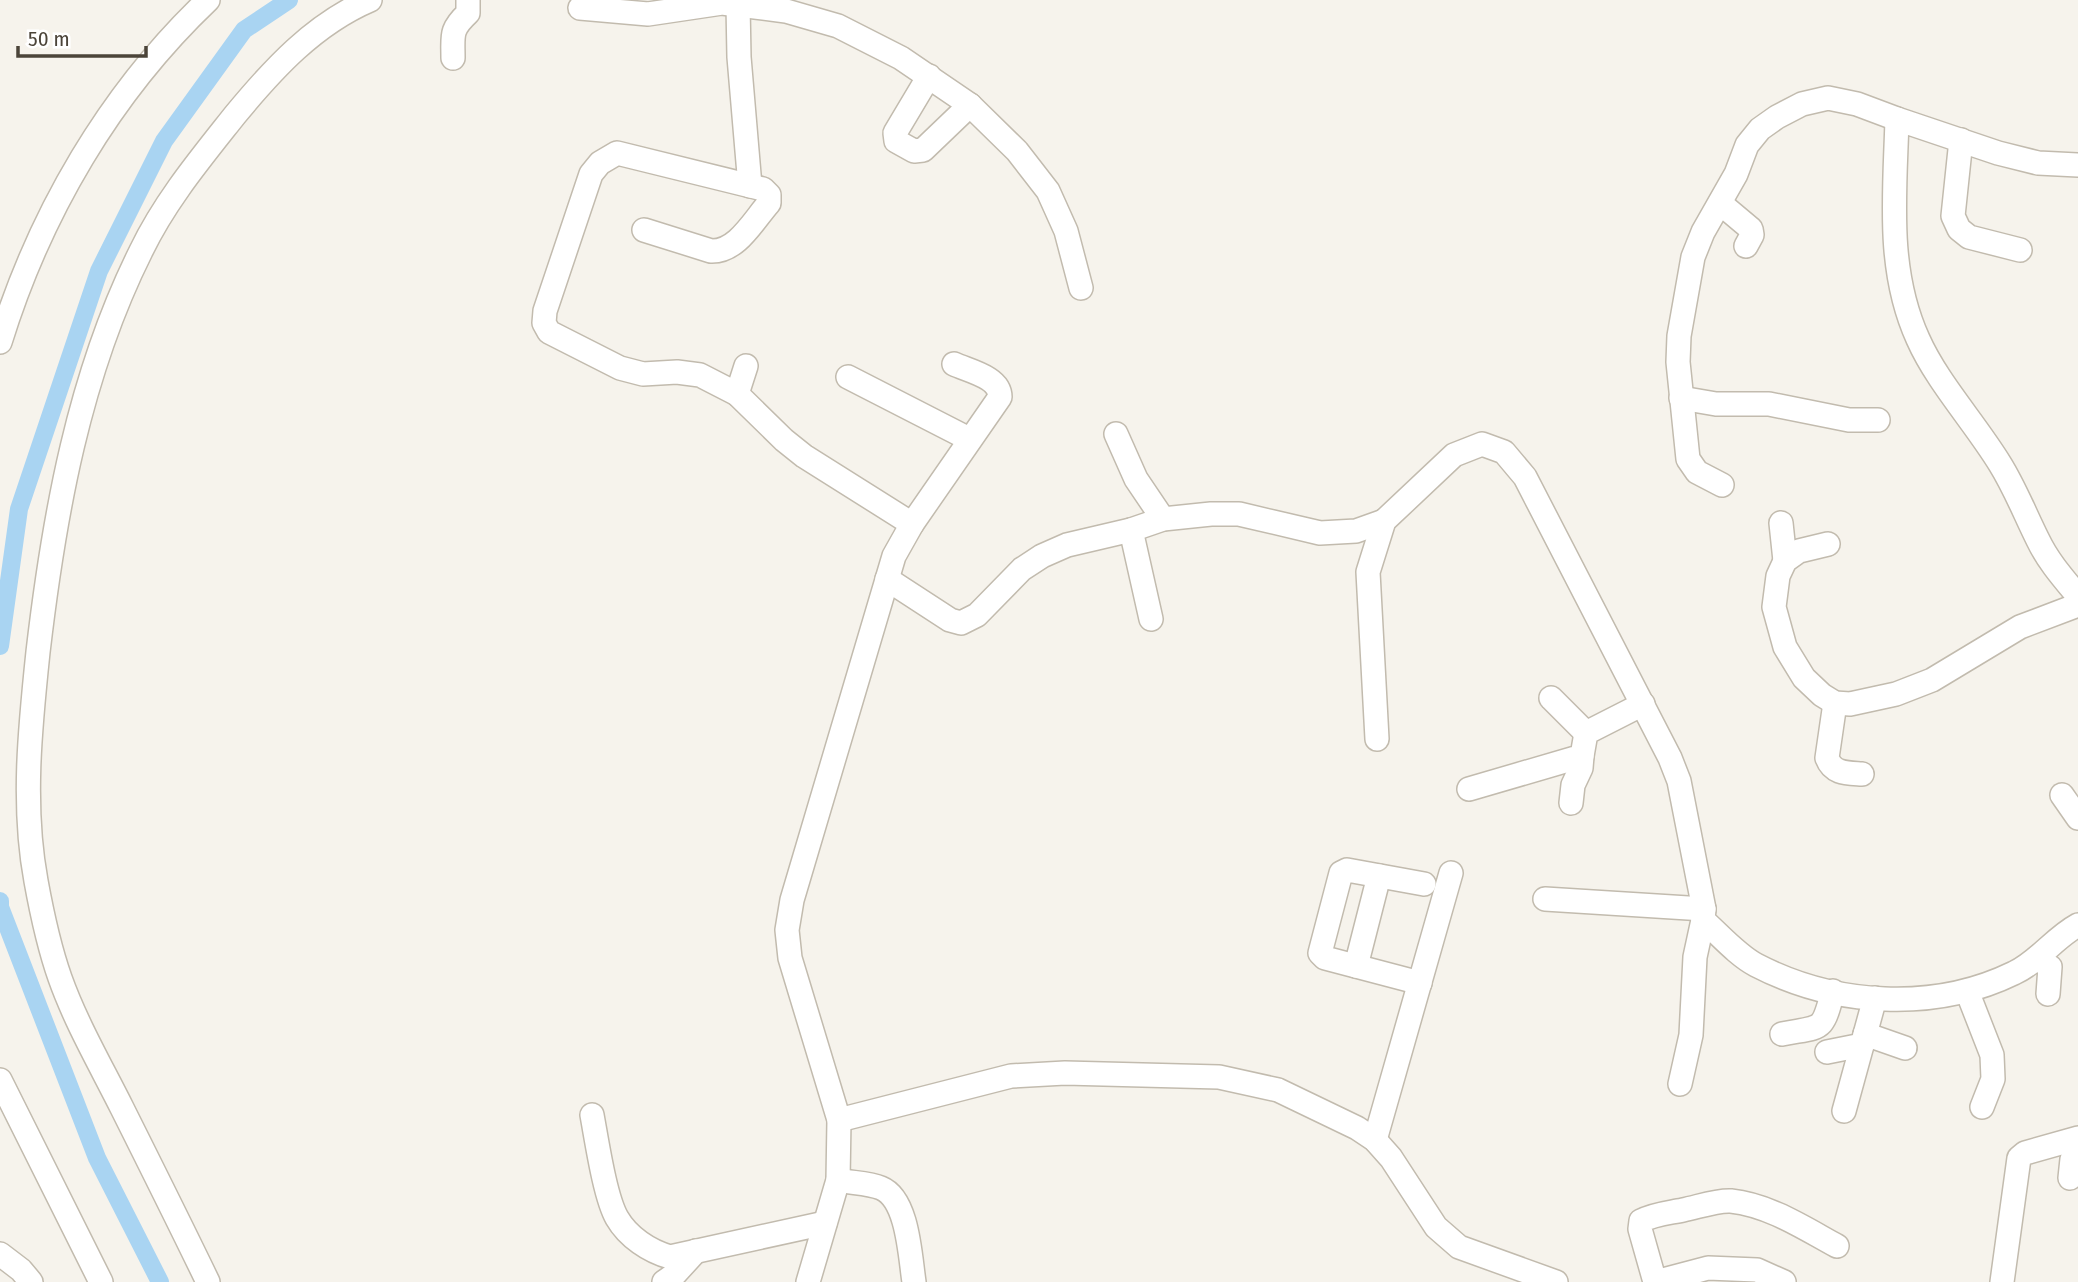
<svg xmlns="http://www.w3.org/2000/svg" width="2078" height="1282" font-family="'Fira Sans Condensed',sans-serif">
  <rect width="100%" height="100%" fill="#f6f3ec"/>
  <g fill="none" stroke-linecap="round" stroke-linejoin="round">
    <g stroke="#a9d4f2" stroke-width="18">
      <path d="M0,646L19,509L99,271L164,141L244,30L289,0"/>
      <path d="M0,901V907L97,1158L160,1282"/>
    </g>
    <defs>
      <g id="minor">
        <path d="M738,5L739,57L750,186"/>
        <path d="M580,8L648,14L722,3L786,11L838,26L901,58L970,105L1017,151L1048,191L1066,231L1081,288"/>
        <path d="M453,58C453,35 450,30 468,13V0"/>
        <path d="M929,76L895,133L896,141L914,151L923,150L970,105"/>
        <path d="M1961,140L1953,216L1959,229L1969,237L2020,250"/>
        <path d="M2078,165L2038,163L1998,153L1897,119C1895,193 1886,269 1918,339C1937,382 1975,423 2000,464C2015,488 2025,514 2038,540C2048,561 2063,578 2078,596"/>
        <path d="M1720,203L1751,229L1752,235L1746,246"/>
        <path d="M644,230L711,251C737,252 753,221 769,203V195L763,189L617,153L600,163L591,174L545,311L544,323L549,332L620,368L643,374L677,372L700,375L737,394L784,440L804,456L912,524L894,556L792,900L787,930L790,958L839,1120L838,1180L808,1282"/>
        <path d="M0,342C40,213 110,93 208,0"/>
        <path d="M848,377L969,439"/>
        <path d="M737,394L746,366"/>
        <path d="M1681,398L1716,404H1769L1849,420H1878"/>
        <path d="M1116,434L1136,479L1163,519"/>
        <path d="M1722,485L1697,472L1688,459L1678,362L1679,336L1693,257L1703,232L1736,174L1747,145L1760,129L1777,117L1802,104L1828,98L1857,104L1897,119"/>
        <path d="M1781,523L1785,561"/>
        <path d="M912,524L1000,397C1000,377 969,371 954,364"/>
        <path d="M1131,530L1151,619"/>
        <path d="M1828,544L1799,551L1785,561L1778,576L1774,607L1785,647L1804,678L1822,695L1835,703L1850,704L1896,694L1932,680L2020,627L2078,605"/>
        <path d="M887,579L950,620L961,623L977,615L1022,569L1042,556L1067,545L1131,530L1163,519L1211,514H1239L1320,533L1356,531L1384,521"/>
        <path d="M1551,698L1586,733"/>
        <path d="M1835,703L1827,758C1833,774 1847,773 1862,774"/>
        <path d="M1377,739L1368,572L1384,521L1454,455L1482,444L1504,452L1525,477L1670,758L1679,781L1704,909L1703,920C1719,934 1737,955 1756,965C1835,1006 1934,1012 2014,973C2038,962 2054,938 2078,925"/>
        <path d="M1469,789L1582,756L1586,733L1643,704"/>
        <path d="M2062,795L2078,818"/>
        <path d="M1571,803L1573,785L1581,768L1582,756"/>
        <path d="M1545,899L1704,909"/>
        <path d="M2037,958L2050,967L2048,994"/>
        <path d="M1356,966L1379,876"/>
        <path d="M1420,983L1325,958L1320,953L1341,873L1347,870L1424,884"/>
        <path d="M1967,991L1992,1055L1993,1079L1982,1107"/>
        <path d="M1782,1034C1823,1026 1822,1033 1833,991"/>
        <path d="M1865,1034L1905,1048"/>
        <path d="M1827,1052L1862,1045"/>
        <path d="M0,1080L101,1282"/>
        <path d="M1680,1084L1691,1035L1695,957L1703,920"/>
        <path d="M1844,1111L1875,998"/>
        <path d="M592,1115C597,1142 605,1197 617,1218C628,1237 649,1251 670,1257L825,1223"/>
        <path d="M839,1120L1011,1076L1065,1073L1219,1077L1278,1090L1357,1128L1375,1140L1391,1158L1436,1227L1459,1247L1556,1282"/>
        <path d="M1375,1140L1451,873"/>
        <path d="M2070,1178L2072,1159L2078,1152"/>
        <path d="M838,1180C852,1183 869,1183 881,1188C908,1199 910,1256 914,1282"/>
        <path d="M0,1254L21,1270L31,1282"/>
        <path d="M208,1282C180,1224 151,1166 122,1108C101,1066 76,1023 60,978C49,947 42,914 36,881C22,806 30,728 38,652C54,515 79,375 141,251C165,201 201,158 235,115C273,69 314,24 370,0"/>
        <path d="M664,1282L674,1275L696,1251"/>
        <path d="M1655,1282L1640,1229L1641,1221C1654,1214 1669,1213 1683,1210C1698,1207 1717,1200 1731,1201C1769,1205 1804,1228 1837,1246"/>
        <path d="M1655,1282L1708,1268L1757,1270L1784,1282"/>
        <path d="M2002,1282L2019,1158L2025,1153L2078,1138"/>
      </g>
    </defs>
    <use href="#minor" stroke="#c2bbae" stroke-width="26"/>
    <use href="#minor" stroke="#fff" stroke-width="23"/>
  </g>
  <path d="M18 46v10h128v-10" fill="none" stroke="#4b4439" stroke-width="3.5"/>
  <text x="28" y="46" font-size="21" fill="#4b4439" stroke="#ffffff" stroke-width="5" paint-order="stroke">50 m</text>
</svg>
